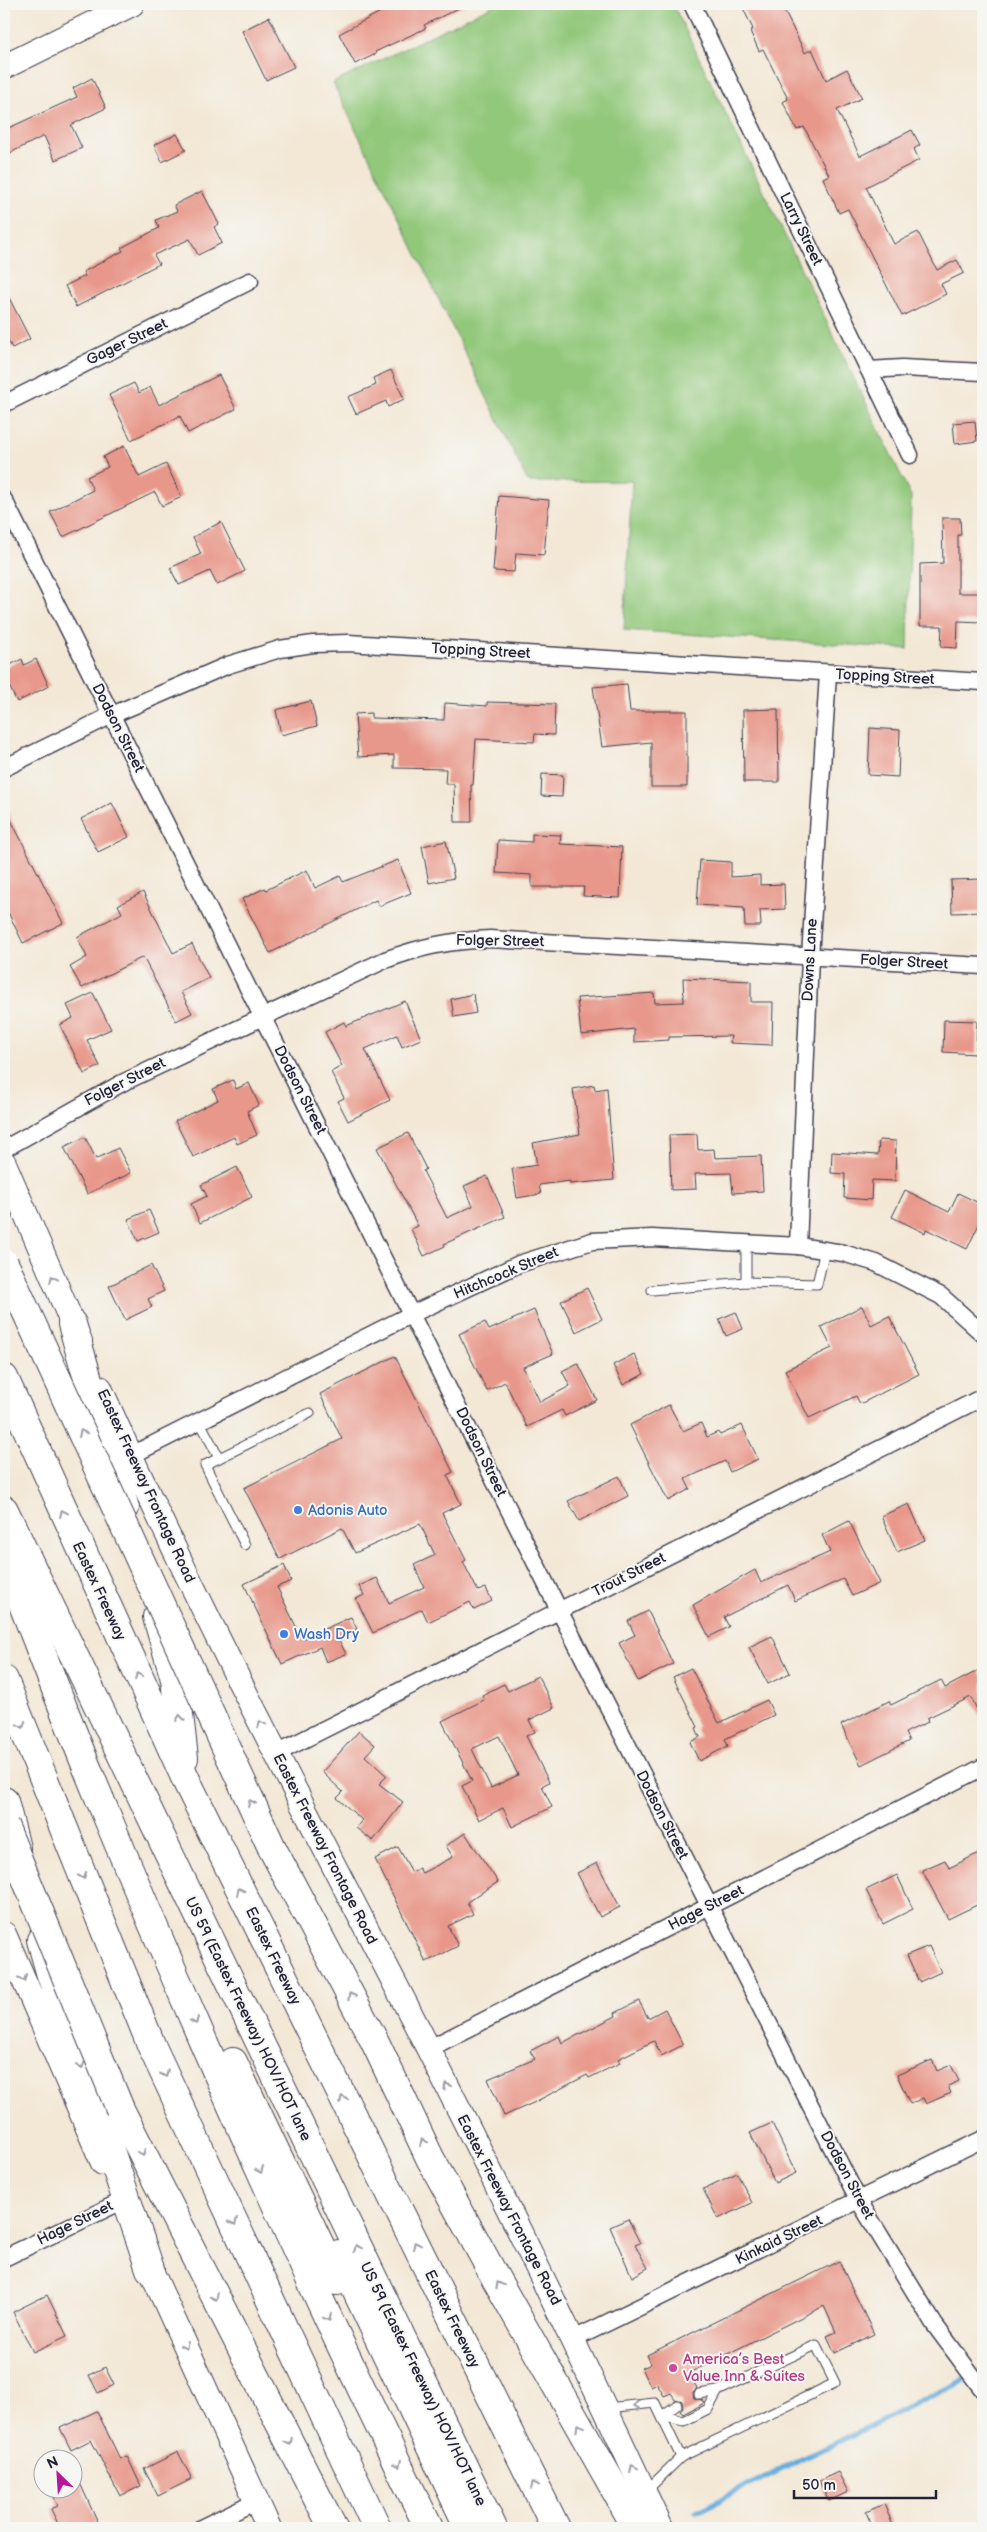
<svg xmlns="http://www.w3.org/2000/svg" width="987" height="2532" font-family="'Balsamiq Sans',sans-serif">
  <rect width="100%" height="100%" fill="#f6f6f2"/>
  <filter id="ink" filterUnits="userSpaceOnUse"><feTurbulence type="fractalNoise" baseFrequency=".02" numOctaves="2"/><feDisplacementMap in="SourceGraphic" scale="10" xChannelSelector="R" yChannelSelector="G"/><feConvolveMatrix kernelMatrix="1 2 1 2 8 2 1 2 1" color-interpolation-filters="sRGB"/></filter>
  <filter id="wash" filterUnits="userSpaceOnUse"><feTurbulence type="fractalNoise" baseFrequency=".0096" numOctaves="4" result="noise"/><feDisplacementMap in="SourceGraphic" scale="20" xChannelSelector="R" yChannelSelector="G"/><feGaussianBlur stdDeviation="1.12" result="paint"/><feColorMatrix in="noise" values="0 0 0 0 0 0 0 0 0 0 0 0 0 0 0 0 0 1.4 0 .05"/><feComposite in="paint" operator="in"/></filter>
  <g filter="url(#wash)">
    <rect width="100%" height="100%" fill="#f3e8d6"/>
    <path fill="#92c87a" stroke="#5a755a" d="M496,4H673L911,496L908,649L624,630L632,481L528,482L333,83Z"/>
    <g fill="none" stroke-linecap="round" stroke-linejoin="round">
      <path stroke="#63acdb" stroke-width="5.5" d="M696,2511L983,2371"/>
    </g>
    <g id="blocks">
      <g fill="#e8988a" fill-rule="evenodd">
        <path d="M381,4H467L424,25L426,28L375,52L376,54L355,64L339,34L384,10Z"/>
        <path d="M741,4H781L805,53L812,49L826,80L847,69L862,98L837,110L860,156L912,130L920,145L914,149L919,160L866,187L894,244L918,232L937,270L957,260L964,273L941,284L946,294L902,316L848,209L839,213L823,178L829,175L804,127L797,130L783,102L788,99L763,49L759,51L750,31L753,29Z"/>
        <path d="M269,17L294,67L266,80L242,31Z"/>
        <path d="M92,78L106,108L71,125L82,148L55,160L44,136L4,156V130L77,97L73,88Z"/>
        <path d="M177,134L186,150L162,162L154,145Z"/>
        <path d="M202,191L219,224L214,227L222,243L198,255L190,239L154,255L159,264L76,307L65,286L85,276L83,272L123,251L121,248L159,228L156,220L177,211L174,205Z"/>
        <path d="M4,288L30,339L12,348L4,332Z"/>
        <path d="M391,370L404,399L388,407L386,401L356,414L348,397L376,385L373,378Z"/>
        <path d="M219,375L236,409L188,433L180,416L131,440L109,395L134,383L139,393L150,387L159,405Z"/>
        <path d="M975,421L977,441L955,444L953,423Z"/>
        <path d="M124,446L139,477L166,464L182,497L162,506L155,492L63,537L50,512L93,490L87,477L108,467L103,457Z"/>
        <path d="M499,496L549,500L544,555L516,553L514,572L493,571Z"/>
        <path d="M942,518H960L961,535H958V593H983V622L958,621L957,648L941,647L942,626H920V564L943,563Z"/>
        <path d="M221,522L245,571L217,585L210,571L179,585L170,568L201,554L193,537Z"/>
        <path d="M22,659L24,665L36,659L49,686L17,702L4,676V668Z"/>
        <path d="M627,684L630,711H687V787H651V742L602,747L593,687Z"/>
        <path d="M311,701L317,726L281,735L276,710Z"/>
        <path d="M487,702L555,704L554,735L535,734L534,742L476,739L473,785H471L472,822H455L454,784H445L446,769L394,768V755L358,757L355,714L371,713V718L444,720L445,703L487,706Z"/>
        <path d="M778,709L779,782H744L743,710Z"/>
        <path d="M870,728L900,730L898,777L868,775Z"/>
        <path d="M542,774L563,775L562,797L541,796Z"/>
        <path d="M112,803L129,837L98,852L81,819Z"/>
        <path d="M4,806L63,923L23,943L4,904V871L9,868L4,858Z"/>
        <path d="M532,834L561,835L560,844L622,847L620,898L583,896L584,887H532V875L496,873L498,840L532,842Z"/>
        <path d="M446,841L454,878L429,883L422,846Z"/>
        <path d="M398,860L411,893L379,906L376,900L270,953L242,899L265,888L266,890L307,870L315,888L340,876L343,882Z"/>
        <path d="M700,860L731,862V877L760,875V885L784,884L785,909L760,910L761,926H745L744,908L697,905Z"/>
        <path d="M983,879V912L952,913L951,880Z"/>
        <path d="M143,892L173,953L192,944L209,978L181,992L192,1013L176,1021L143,957L82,988L70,967L87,957L77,937L122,913L118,905Z"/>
        <path d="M683,978L751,981V1002H773L772,1045L730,1043L731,1036L669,1037V1040L634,1042V1029L581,1035L577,998L654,993L655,1003L684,1002Z"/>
        <path d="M93,993L111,1029L87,1040L100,1066L84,1074L60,1025L73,1018L67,1005Z"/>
        <path d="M473,994L476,1013L454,1017L451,999Z"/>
        <path d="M405,1001L421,1039L402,1047L397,1035L365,1049L390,1100L348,1121L338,1101L344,1098L331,1072L342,1066L325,1032L344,1022L346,1026Z"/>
        <path d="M944,1020L977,1021L976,1054L943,1052Z"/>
        <path d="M233,1080L236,1089L249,1083L259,1105L247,1111L257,1135L237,1144L234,1137L193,1157L175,1121L218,1100L213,1089Z"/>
        <path d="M594,1085L595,1090L607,1088L614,1180L570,1184V1181L539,1185L541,1194L517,1198L512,1169L537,1165L533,1143L580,1134L573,1089Z"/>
        <path d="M408,1133L426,1169L423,1171L447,1218L473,1206L464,1186L487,1176L505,1217L444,1244L445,1246L424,1256L411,1229L418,1226L377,1148Z"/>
        <path d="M697,1134L698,1150L714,1149L715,1158L761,1156L763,1191L733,1193L731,1173L695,1174L696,1189L671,1190L669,1135Z"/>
        <path d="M85,1137L96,1159L118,1148L131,1173L87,1194L64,1147Z"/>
        <path d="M879,1140L896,1141L895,1181L872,1180L871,1200L844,1198L845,1174L831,1173L832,1152L878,1155Z"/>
        <path d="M237,1167L252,1197L200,1223L191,1204L207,1196L201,1185Z"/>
        <path d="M905,1190L949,1212L958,1193L983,1205V1216L967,1249L926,1229L925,1233L892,1217Z"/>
        <path d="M149,1210L159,1232L138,1241L128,1219Z"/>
        <path d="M151,1265L164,1291L148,1299L152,1307L125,1320L109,1286Z"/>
        <path d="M587,1288L602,1319L576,1332L561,1301Z"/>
        <path d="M862,1306L871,1325L889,1316L919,1374L860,1404L856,1396L809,1418L785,1370L832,1348L821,1327Z"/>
        <path d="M534,1310L553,1354L523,1367L540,1402L570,1386L562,1371L578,1363L597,1400L565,1416L562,1410L527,1427L505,1382L487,1391L459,1334L485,1322L489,1330Z"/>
        <path d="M736,1312L743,1329L726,1336L719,1319Z"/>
        <path d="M634,1354L644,1374L623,1385L613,1365Z"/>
        <path d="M395,1356L453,1472L447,1475L461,1504L442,1513L466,1560L463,1562L478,1591L486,1588L492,1601L474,1610L470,1602L428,1622L422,1609L373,1633L356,1599L364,1595L359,1586L377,1578L389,1603L424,1587L414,1565L435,1555L420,1524L355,1553L342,1528L280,1559L244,1488L342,1439L320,1394Z"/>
        <path d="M669,1405L683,1431L701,1423L707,1437L718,1432L720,1435L742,1425L758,1459L730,1472L725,1461L685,1479L690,1489L668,1501L630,1425Z"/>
        <path d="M619,1476L628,1496L579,1521L568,1501Z"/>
        <path d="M909,1504L925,1540L897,1552L881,1516Z"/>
        <path d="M849,1521L880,1583L852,1596L843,1579L795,1601L788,1585L724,1617L729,1627L709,1637L693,1605L755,1570L761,1583L830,1552L822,1535Z"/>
        <path d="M284,1565L291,1581L277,1587L302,1639L351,1617L357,1629L338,1638L346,1654L326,1662L320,1647L282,1664L244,1584Z"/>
        <path d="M648,1611L673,1664L638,1681L619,1643L635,1635L628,1621Z"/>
        <path d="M772,1636L790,1673L768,1684L749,1647Z"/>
        <path d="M691,1668L719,1723L767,1700L774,1715L725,1739L728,1746L699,1761L690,1742L700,1737L696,1728L698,1727L673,1677Z"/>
        <path d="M979,1670L983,1678V1722L971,1697L927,1718L928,1722L905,1733L909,1741L861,1765L841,1725L889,1701L891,1705L941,1680L945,1688Z"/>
        <path d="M538,1676L554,1708L529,1720L535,1732L526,1736L549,1782L542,1786L552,1807L512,1827L503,1808L479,1820L462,1786L472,1781L442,1721L484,1700L482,1695L504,1684L508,1691ZM499,1736L518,1775L491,1788L472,1749Z"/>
        <path d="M359,1731L375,1745L365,1756L387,1776L379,1784L403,1802L373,1841L356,1828L362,1820L337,1798L343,1792L322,1772Z"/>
        <path d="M465,1833L498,1882L467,1902L473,1914L448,1926L458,1946L426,1962L375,1859L398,1847L412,1872L419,1868L422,1873L453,1857L446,1846Z"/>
        <path d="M983,1851V1902L948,1919L922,1870L945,1860L949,1868Z"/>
        <path d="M597,1863L620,1907L600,1917L577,1873Z"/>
        <path d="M897,1875L913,1909L883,1924L866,1890Z"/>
        <path d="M929,1946L941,1972L919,1982L907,1955Z"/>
        <path d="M639,2001L648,2018L665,2009L683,2045L661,2056L654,2041L618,2059L620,2063L589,2078L587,2075L533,2103L504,2116L488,2079L535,2059L530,2051L559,2036L562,2043L616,2016L615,2013Z"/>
        <path d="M932,2060L937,2071L951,2065L959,2081L948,2086L951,2093L926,2104L923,2098L910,2104L897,2075Z"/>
        <path d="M772,2123L796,2173L775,2183L750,2133Z"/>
        <path d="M737,2173L752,2203L718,2219L703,2189Z"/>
        <path d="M628,2219L640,2243L635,2245L648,2268L632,2277L610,2227Z"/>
        <path d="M839,2261L874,2334L835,2353L827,2336L836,2332L824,2306L689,2373L697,2388L693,2392L694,2398L702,2400L704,2403L683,2414L680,2411L683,2407L682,2401L675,2399L671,2393L664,2396L657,2384L651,2387L642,2368L651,2364L647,2355Z"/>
        <path d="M47,2295L67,2336L33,2352L13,2312Z"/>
        <path d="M105,2367L114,2385L98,2393L89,2375Z"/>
        <path d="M97,2411L120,2459L127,2456L141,2486L120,2496L91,2440L71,2450L60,2428Z"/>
        <path d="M178,2452L192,2479L158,2496L144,2469Z"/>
        <path d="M838,2472L848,2492L829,2501L819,2481Z"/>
        <path d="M80,2483L97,2521L80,2528H60L51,2509L58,2506L53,2495L65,2490H72V2486Z"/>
        <path d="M884,2504L894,2528H873L866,2512Z"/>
      </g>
    </g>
  </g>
  <g filter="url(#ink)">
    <use href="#blocks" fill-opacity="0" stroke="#414052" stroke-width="1"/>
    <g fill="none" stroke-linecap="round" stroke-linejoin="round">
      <defs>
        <g id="service">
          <path d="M746,1243V1282L817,1284L825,1250"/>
          <path d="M652,1290L746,1282"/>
          <path d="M200,1422L219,1458"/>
          <path d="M245,1545L205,1465L310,1413"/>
          <path d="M699,2394L718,2391"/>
          <path d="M607,2408L655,2403L681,2457"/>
          <path d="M662,2416L677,2405"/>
          <path d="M646,2491L681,2457L835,2383L816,2345L718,2391L708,2409L684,2421L662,2416"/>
        </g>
        <g id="minor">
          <path d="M692,4L910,455"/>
          <path d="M869,370L902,368L983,372"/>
          <path d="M4,404L250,281"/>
          <path d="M4,500L559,1610L859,2201L934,2324L983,2390"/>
          <path d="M4,768L112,715L228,665L280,649L313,644L348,643L983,682"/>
          <path d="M4,1149L122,1083L385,960C423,946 449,941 490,939L983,966"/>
          <path d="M798,1246L810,957L828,674"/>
          <path d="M130,1456L412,1314L519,1264L592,1241L652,1238L798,1246L843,1253L876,1263L941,1296L983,1334"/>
          <path d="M275,1754L983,1397"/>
          <path d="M428,2049L983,1767"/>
          <path d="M4,2258L120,2202"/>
          <path d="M574,2339L983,2139"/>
          <path d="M201,2528L256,2501"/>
        </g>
        <g id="secondary">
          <path d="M4,67L132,4"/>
          <path d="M4,1163L80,1341"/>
          <path d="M100,1388C199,1612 315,1828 427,2046C508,2205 586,2366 661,2528"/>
          <path d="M4,1934L103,2163"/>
          <path d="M143,2253L269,2528"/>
        </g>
        <g id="motorway">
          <path d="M72,1324L125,1508"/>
          <path d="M4,1378L188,1784L556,2528"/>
          <path d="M4,1510L493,2528"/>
          <path d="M4,1556C38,1642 70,1729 106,1814C207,2055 313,2294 429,2528"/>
          <path d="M157,1617L175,1679L184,1758"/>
          <path d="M4,1680L152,2047L377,2528"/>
          <path d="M4,1801L16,1848"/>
          <path d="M272,1848L375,2042L430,2158L496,2279L634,2523L640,2528"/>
          <path d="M41,1940L50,1972L150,2269"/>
          <path d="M233,2062L337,2281"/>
          <path d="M120,2109L333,2528"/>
          <path d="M339,2254L469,2528"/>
        </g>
      </defs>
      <use href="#service" stroke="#414052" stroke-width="11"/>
      <use href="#minor" stroke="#414052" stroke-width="19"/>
      <use href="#secondary" stroke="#414052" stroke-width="26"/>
      <use href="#motorway" stroke="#414052" stroke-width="30"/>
      <use href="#service" stroke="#fff" stroke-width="9"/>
      <use href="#minor" stroke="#fff" stroke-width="16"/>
      <use href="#secondary" stroke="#fff" stroke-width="24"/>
      <use href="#motorway" stroke="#fff" stroke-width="28"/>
      <defs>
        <g id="motorway-bridge">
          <path d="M4,1263L272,1848"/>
          <path d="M4,1825L120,2109"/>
        </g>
      </defs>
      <use href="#motorway-bridge" stroke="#414052" stroke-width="30" stroke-linecap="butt"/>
      <use href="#motorway-bridge" stroke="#fff" stroke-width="28"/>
    </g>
    <defs><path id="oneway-chevron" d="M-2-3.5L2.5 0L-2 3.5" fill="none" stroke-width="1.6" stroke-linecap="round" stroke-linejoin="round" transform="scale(1.25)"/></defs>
    <g stroke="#9c9ca7">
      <use href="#oneway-chevron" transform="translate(53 1279) rotate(-113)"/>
      <use href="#oneway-chevron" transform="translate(82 1433) rotate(-115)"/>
      <use href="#oneway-chevron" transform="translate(63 1513) rotate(-115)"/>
      <use href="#oneway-chevron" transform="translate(138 1676) rotate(-115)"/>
      <use href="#oneway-chevron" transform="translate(180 1718) rotate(-97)"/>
      <use href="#oneway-chevron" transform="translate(261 1724) rotate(-116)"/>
      <use href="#oneway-chevron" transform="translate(22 1725) rotate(68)"/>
      <use href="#oneway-chevron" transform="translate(251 1803) rotate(-115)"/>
      <use href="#oneway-chevron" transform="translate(83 1876) rotate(68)"/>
      <use href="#oneway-chevron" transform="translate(240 1891) rotate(-116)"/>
      <use href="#oneway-chevron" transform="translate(23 1978) rotate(67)"/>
      <use href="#oneway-chevron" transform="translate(351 1996) rotate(-118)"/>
      <use href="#oneway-chevron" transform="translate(195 2021) rotate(66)"/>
      <use href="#oneway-chevron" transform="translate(81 2066) rotate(71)"/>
      <use href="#oneway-chevron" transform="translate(165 2074) rotate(65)"/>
      <use href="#oneway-chevron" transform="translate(447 2086) rotate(-117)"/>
      <use href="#oneway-chevron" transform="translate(343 2099) rotate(-116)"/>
      <use href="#oneway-chevron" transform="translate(423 2142) rotate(-115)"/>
      <use href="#oneway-chevron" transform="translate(142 2153) rotate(63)"/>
      <use href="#oneway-chevron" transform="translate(260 2170) rotate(66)"/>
      <use href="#oneway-chevron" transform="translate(234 2222) rotate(65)"/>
      <use href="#oneway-chevron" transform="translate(416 2245) rotate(-116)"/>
      <use href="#oneway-chevron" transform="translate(357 2248) rotate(-116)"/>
      <use href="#oneway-chevron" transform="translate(499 2285) rotate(-119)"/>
      <use href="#oneway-chevron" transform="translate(215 2297) rotate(63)"/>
      <use href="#oneway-chevron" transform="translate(328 2318) rotate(65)"/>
      <use href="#oneway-chevron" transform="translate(185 2346) rotate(65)"/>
      <use href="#oneway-chevron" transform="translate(637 2405) rotate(174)"/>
      <use href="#oneway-chevron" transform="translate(579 2427) rotate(-119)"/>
      <use href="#oneway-chevron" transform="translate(289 2442) rotate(63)"/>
      <use href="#oneway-chevron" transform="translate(398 2464) rotate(64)"/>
      <use href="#oneway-chevron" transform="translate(633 2468) rotate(-115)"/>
      <use href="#oneway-chevron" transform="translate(534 2485) rotate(-116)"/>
    </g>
  </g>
  <g fill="#3f7fe0" stroke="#f6f6f2" stroke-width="2">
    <circle cx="298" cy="1510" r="5"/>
    <circle cx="284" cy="1634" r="5"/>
  </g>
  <circle fill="#d1479c" stroke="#f6f6f2" stroke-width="2" cx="673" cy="2368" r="5"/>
  <g text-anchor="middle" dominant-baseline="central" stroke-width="4" stroke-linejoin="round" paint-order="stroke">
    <g font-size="15" fill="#22223b" stroke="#f6f6f2">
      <text transform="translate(801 229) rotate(64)">Larry Street</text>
      <text transform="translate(127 342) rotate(-26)">Gager Street</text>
      <text transform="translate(481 651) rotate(3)">Topping Street</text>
      <text transform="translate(885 677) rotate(3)">Topping Street</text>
      <text transform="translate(118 728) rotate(63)">Dodson Street</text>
      <text transform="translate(500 941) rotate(1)">Folger Street</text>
      <text transform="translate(810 960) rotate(-87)">Downs Lane</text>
      <text transform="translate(904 962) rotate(3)">Folger Street</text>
      <text transform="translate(125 1082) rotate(-27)">Folger Street</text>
      <text transform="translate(300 1090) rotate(63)">Dodson Street</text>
      <text transform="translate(506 1273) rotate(-23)">Hitchcock Street</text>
      <text transform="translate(481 1452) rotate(64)">Dodson Street</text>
      <text transform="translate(146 1486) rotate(65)">Eastex Freeway Frontage Road</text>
      <text transform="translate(629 1575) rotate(-27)">Trout Street</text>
      <text transform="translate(99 1591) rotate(65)">Eastex Freeway</text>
      <text transform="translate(662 1815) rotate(63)">Dodson Street</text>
      <text transform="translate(325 1849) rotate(63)">Eastex Freeway Frontage Road</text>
      <text transform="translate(706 1908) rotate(-27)">Hage Street</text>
      <text transform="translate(273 1956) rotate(64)">Eastex Freeway</text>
      <text transform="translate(248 2019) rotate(64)">US 59 (Eastex Freeway) HOV/HOT lane</text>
      <text transform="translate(847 2175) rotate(62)">Dodson Street</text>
      <text transform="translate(509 2210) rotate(63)">Eastex Freeway Frontage Road</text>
      <text transform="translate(75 2223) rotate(-26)">Hage Street</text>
      <text transform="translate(779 2240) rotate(-26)">Kinkaid Street</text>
      <text transform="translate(452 2319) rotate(64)">Eastex Freeway</text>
      <text transform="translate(423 2384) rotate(64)">US 59 (Eastex Freeway) HOV/HOT lane</text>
    </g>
    <g font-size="15" fill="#366cbe" stroke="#f6f6f2" text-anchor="start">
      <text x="308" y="1510">Adonis Auto</text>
      <text x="294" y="1634">Wash Dry</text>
    </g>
    <g font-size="15" fill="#b23c85" stroke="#f6f6f2" text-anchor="start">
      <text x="683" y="2359">America’s Best<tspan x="683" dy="17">Value Inn &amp; Suites</tspan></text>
    </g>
  </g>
  <rect width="987" height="2532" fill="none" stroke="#f6f6f2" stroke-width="20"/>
  <g transform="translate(58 2474) rotate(335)"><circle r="24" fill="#f6f6f2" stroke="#a1a1a9"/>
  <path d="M0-4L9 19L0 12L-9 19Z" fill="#b5179e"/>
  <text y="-8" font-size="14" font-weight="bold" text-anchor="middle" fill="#22223b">N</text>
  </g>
  <path d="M794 2490v8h142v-8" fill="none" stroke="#22223b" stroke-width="2.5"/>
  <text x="802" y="2490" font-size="15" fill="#22223b" stroke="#f6f6f2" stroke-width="4" paint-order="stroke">50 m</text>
</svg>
